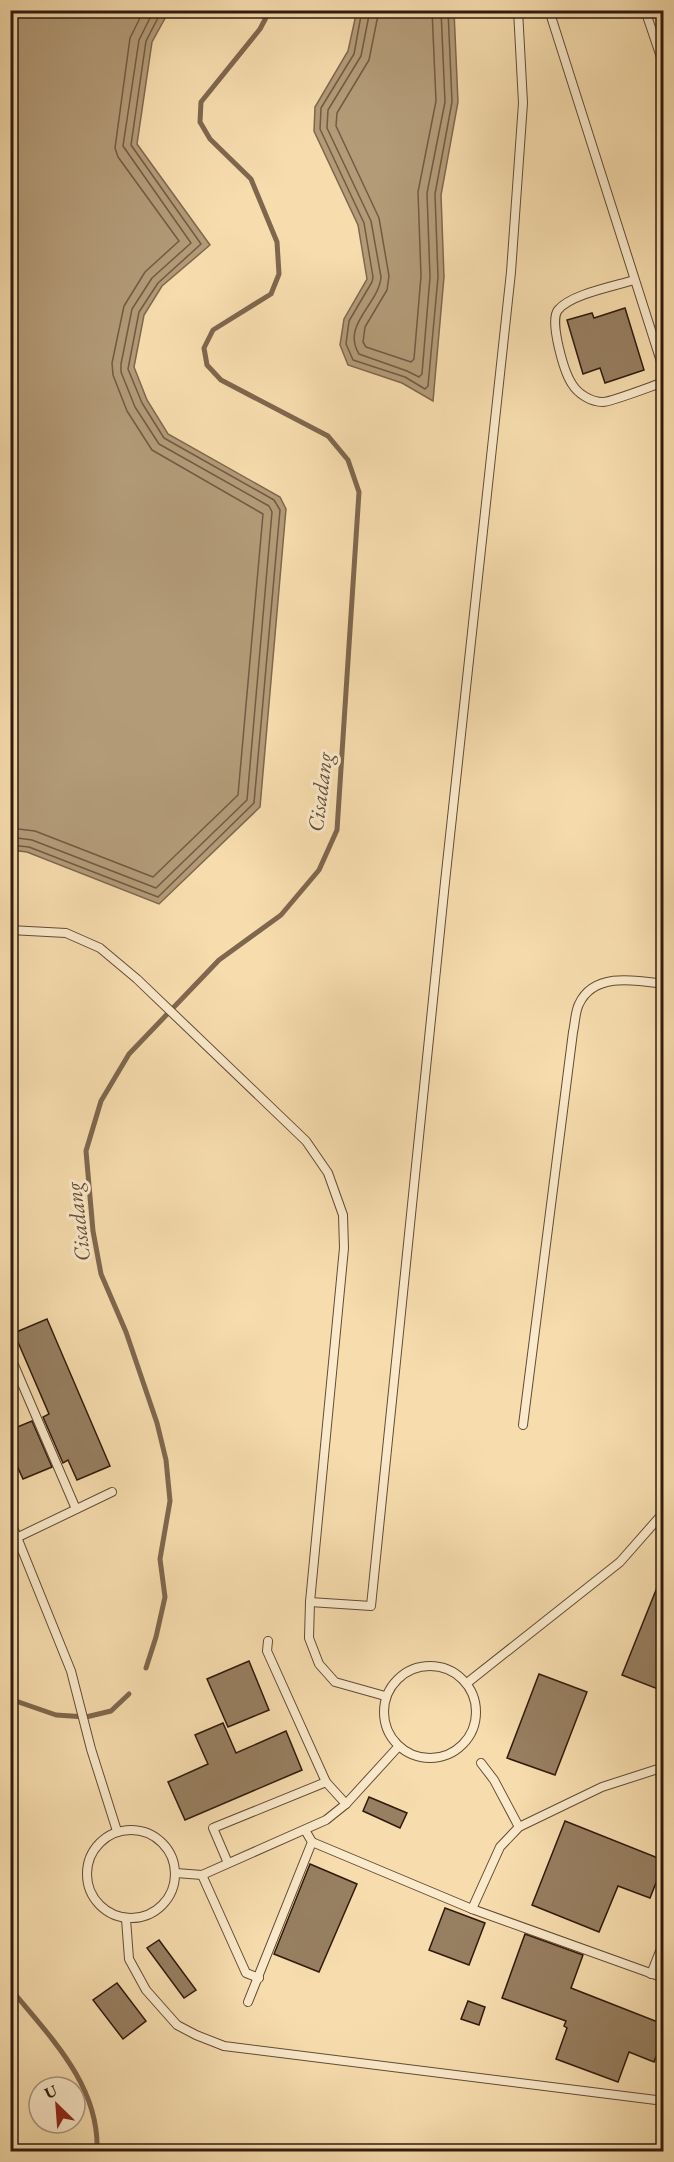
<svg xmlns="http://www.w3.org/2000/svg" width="674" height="2162" font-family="'EB Garamond',serif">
  <rect width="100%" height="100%" fill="#f7ddae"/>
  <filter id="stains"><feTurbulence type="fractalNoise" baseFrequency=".00333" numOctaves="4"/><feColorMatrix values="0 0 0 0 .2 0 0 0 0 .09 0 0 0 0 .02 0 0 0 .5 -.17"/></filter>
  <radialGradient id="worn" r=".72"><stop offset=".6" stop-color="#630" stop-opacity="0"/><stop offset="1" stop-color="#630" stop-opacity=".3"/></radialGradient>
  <g fill="#b39b78" stroke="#7f674e" stroke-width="1.5">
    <path d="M11,10L169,11L152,42L137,144L210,245L162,286L144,315L134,367L147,400L168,434L280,497L286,509L260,807L159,904L27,852L11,850Z"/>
    <path d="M357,10L454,11L458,102L441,195L444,277L433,401L402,383L348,365L340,345L344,319L367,279L358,225L314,131L315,107L348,51Z"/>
  </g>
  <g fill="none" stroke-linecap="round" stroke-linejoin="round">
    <g stroke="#725a43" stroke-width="1.5">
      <path d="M362,10L354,54L321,108L320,129L364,223L373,277L372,282L349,321L346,344L353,360L405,377L425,389L428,386L438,277L435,194L452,102L448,10"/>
      <path d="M370,10L361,56L328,110L327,128L371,221L381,277C379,304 341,325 359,354L407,371L419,377L422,374L430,277L427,193L445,102L441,10"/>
      <path d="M379,10L369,60L337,113L336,126L379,218L389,276L387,290L365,327L363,342L366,347L411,362L414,359L421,276L418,192L436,101L432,10"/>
      <path d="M10,828L35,831L153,877L238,795L263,514L152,450L127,411L113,375L112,363L124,306L145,272L179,241L118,157L115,148L130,38L144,10"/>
      <path d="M10,837L32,840L156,888L247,800L272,512L269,506L159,444L135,407L121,372V364L132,309L152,278L191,243L123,146L139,40L154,10"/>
      <path d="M10,845L29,847L158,897L254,803L280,510L274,500L164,438L142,403L128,369L139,312L158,283L201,244L131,145L146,41L162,10"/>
    </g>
    <g stroke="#7f674e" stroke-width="5">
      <path d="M146,1668L156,1637L165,1597L160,1559L170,1501L166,1460L157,1423L126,1332L101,1274L93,1231L86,1151L101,1101L129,1054L219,960L281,915L319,870L337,830L359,492L348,460L328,436L221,380L207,365L204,348L213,330L271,294L279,274L277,242L251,179L210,139L200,122L201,102L260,29L270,10"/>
      <path d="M10,1699L56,1715L86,1717L111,1711L129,1694"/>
      <path d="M10,1988C49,2036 100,2085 97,2152"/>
    </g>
  </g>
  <g fill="#977f61" stroke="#301a0e" stroke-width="1.5">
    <path d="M625,308L644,370L605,383L600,368L583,374L567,320L592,313L594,318Z"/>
    <path d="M47,1319L110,1466L77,1480L68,1460L63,1463L43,1417L49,1414L14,1333Z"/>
    <path d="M32,1421L52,1467L23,1479L10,1450V1430Z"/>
    <path d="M662,1575H663V1691L622,1675Z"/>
    <path d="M249,1661L269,1710L228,1727L207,1679Z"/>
    <path d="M539,1674L587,1692L555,1775L507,1758Z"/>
    <path d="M223,1723L236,1753L286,1731L302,1770L185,1820L168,1782L208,1764L195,1735Z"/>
    <path d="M369,1797L407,1813L400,1828L363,1811Z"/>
    <path d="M565,1821L663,1860V1865L650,1898L618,1886L599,1932L532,1905Z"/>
    <path d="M310,1864L357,1884L319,1972L274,1954Z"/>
    <path d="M445,1908L485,1923L469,1965L429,1950Z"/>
    <path d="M525,1934L583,1955L571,1988L663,2024V2038L654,2062L629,2052L618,2082L556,2059L567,2028L564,2026L566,2021L502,1998Z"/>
    <path d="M159,1940L196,1990L184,1998L147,1948Z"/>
    <path d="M117,1983L146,2021L123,2039L93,2000Z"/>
    <path d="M468,2001L485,2007L479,2025L461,2019Z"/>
  </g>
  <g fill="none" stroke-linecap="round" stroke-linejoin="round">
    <defs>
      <g id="service">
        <path d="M549,10L664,371"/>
        <path d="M645,10L664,66"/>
        <path d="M634,280C615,286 571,294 558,310C549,321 564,372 572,384C578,394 591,402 603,402C611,402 652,386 664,382"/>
        <path d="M10,930L66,933L100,948L137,979L306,1141L328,1173L343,1215L344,1248L310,1602L309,1638L319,1664L335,1682L385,1696"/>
        <path d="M11,1358L76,1509"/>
        <path d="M523,1425L573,1032C575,1024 575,1012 579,1004C594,972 635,980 664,984"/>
        <path d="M10,1520L71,1671L91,1749L117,1831"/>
        <path d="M10,1541L112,1492"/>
        <path d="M310,1602L371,1606L445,882L511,272L523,103L518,10"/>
        <path d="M268,1641L267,1651L326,1782L346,1804"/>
        <circle cx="430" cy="1712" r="46"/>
        <path d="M467,1683L620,1562L664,1512"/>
        <path d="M481,1763L494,1780L519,1827"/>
        <circle cx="131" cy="1874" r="44"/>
        <path d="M312,1842L472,1909L664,1978"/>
        <path d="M228,1863L213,1828L326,1782"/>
        <path d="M176,1873L202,1875L326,1820L346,1804L398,1747"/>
        <path d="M202,1875L246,1973L259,1978"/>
        <path d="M472,1909L500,1847L519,1827L602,1787L664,1767"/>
        <path d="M126,1919L129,1959L146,1990L177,2025L196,2035L224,2046L664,2101"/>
        <path d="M651,1974L664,1941"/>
        <path d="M248,2002L312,1842L305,1830"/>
      </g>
    </defs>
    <use href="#service" stroke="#624b36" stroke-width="10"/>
    <use href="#service" stroke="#fae9ca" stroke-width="8"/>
  </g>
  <g text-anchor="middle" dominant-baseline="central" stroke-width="6" stroke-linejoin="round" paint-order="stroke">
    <g font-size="22" font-style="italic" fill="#644e38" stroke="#fae9ca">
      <text transform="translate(320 792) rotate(-83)">Cisadang</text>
      <text transform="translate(78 1222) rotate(-97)">Cisadang</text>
    </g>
  </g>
  <rect width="674" height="2162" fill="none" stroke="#f7ddae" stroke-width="36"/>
  <rect x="12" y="12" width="650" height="2138" fill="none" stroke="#301a0e" stroke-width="3"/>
  <rect x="18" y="18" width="638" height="2126" fill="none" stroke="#301a0e" stroke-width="1.5"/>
  <g transform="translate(57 2105) rotate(335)"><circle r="28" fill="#fae9ca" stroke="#a9967f" stroke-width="1.5"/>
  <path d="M0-4.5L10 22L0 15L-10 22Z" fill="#8f2418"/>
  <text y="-9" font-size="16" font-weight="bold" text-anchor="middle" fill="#301a0e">U</text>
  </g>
  <rect width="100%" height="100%" filter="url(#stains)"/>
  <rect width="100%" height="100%" fill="url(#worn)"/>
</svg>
